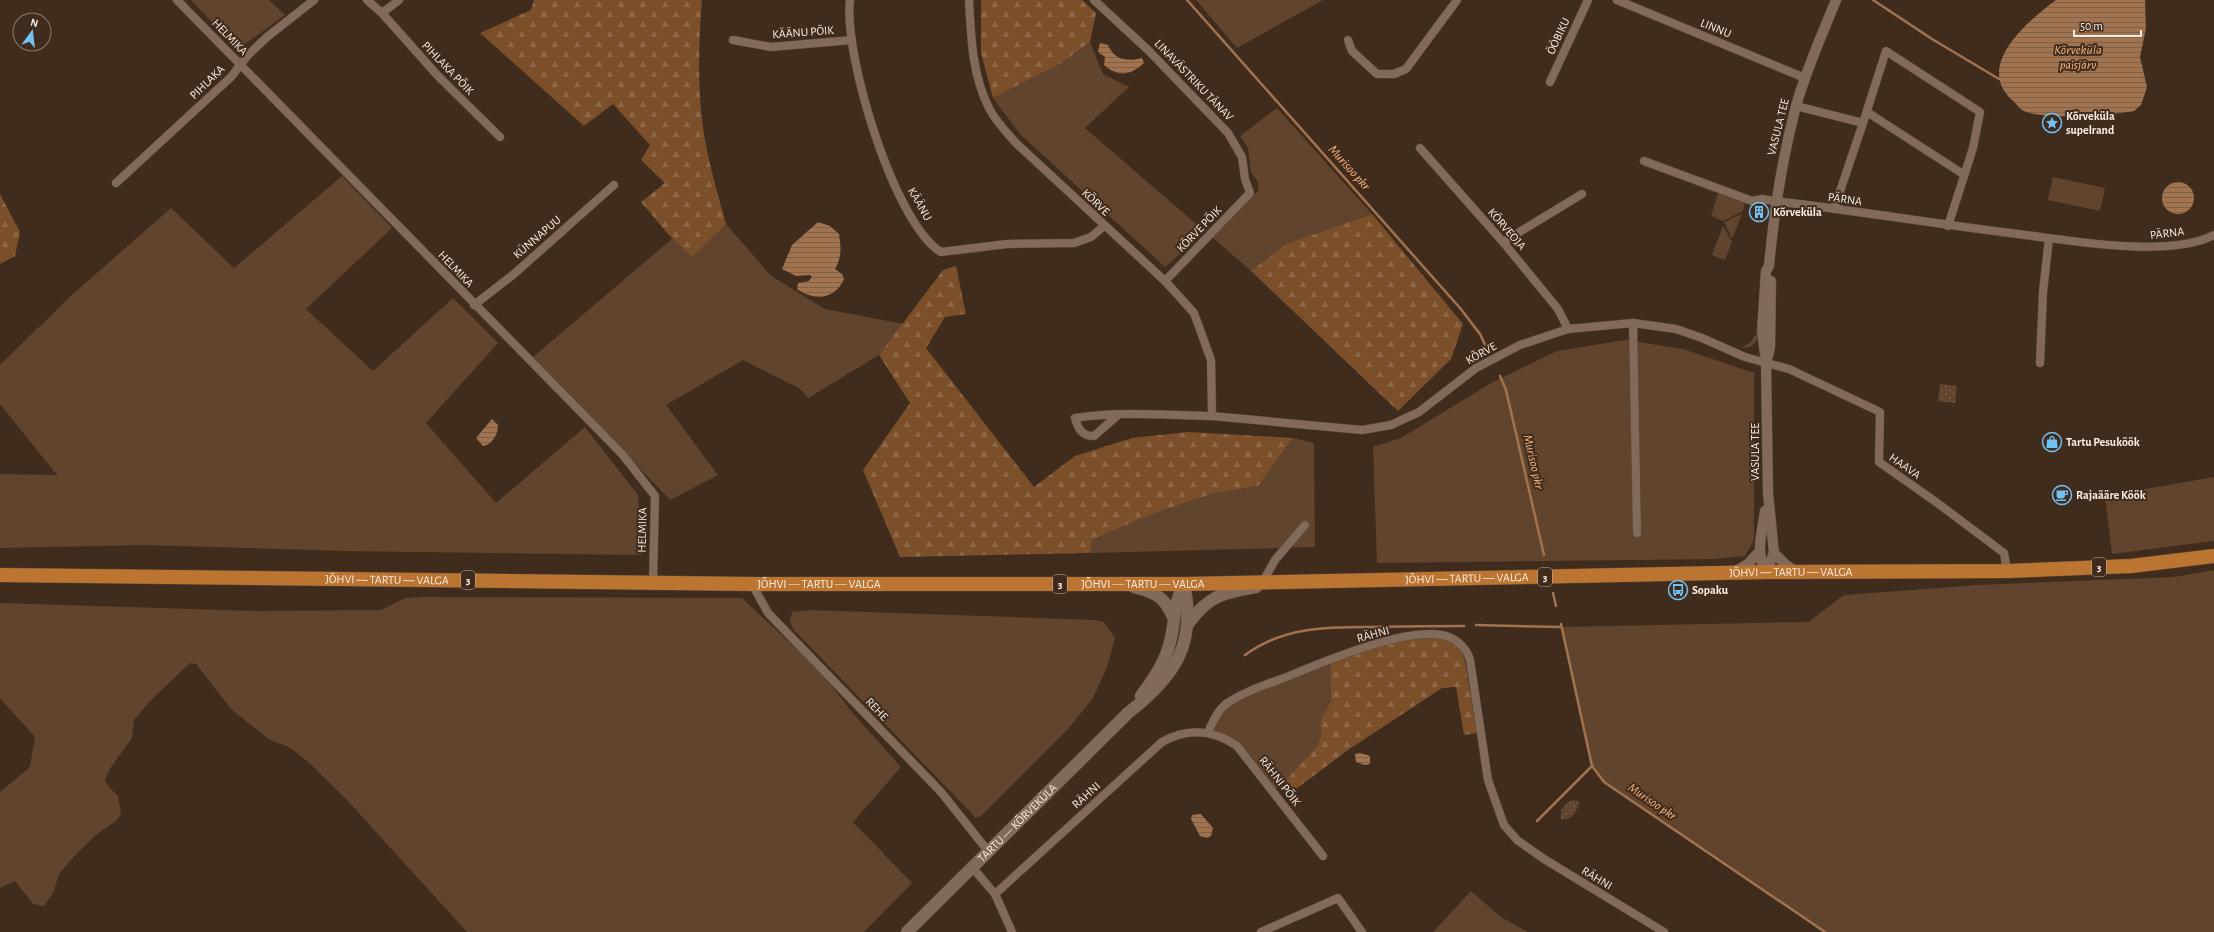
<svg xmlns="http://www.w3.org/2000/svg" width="2214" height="932" font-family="'Alegreya Sans',sans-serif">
  <defs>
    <pattern id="forest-firs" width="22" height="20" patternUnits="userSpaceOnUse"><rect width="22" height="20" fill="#7b4f2a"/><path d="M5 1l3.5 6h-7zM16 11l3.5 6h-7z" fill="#8e6849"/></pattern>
    <pattern id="park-dots" width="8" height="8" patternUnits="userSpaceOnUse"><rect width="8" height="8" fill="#61442d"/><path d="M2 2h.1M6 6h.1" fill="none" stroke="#785f4b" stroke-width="1.8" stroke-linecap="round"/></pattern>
    <pattern id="water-rules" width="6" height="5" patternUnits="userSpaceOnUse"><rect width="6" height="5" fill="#a1734e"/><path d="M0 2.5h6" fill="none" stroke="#7f614a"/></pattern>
  </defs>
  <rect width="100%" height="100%" fill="#402c1d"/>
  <g fill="#61442d">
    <path d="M191,0H269L285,15L238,49Z"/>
    <path d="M1196,0H1323L1237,48Z"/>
    <path d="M1090,42L1103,74L1129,87L1085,128L1203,230L1197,239L1165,267L1020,134L993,98L1060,64Z"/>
    <path d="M1277,108L1372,214L1286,244L1251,271L1212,237L1258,191V182L1251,172L1248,148L1240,136Z"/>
    <path d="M342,176L392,228L306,309L373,371L453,298L498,343L426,423L496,503L585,427L638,495L642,555L346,551L145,545L0,548V474L57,475L0,404V365L73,294L171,208L234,268Z"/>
    <path d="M2053,177L2105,188L2100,211L2048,200Z"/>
    <path d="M1718,193L1745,203L1743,211L1723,221L1711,216Z"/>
    <path d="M1742,214L1732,239L1724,222Z"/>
    <path d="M726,224L771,276L825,309L904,324L879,355L808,398L799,388L743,360L666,405L718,475L670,500L533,357L673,238L692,256Z"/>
    <path d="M1723,226L1732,242L1725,260L1712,255Z"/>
    <path d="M1756,334H1759C1757,343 1751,349 1741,348L1751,342Z"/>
    <path d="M1625,340L1683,349L1754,373V540L1745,556L1714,559L1377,563L1373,447L1401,438L1491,383L1557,351Z"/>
    <path d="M1293,438L1314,443L1315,547L1090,553L1092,540L1147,516L1211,494L1258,486Z"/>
    <path d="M2214,477V541L2112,554L2105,496Z"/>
    <path d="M2214,570V932H1825L1604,782L1592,766L1561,627L1808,622L1844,595L1978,585L2174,577Z"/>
    <path d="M423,597L742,598L822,673L851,711L901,767L853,822L912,883L864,932H467L346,799L307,761L289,747L270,740L232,710L196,664L190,663L151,700L134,720L132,738L111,767L105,779L108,786L118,796L121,814L116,821L97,834L76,854L59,874L53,893L44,906L33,904L15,881L0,888V792L30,767L35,737L0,698V603L255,611L381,610L405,598Z"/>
    <path d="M810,610L1095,620L1104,622L1115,638L1107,667L1093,698L1068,729L982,815L976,818L793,629L790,621L792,612Z"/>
    <path d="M1330,660L1331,701L1320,721L1321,735L1317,748L1286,782L1272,791L1237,746L1208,732L1226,704Z"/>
    <path d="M1471,891L1501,917L1528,932H1433Z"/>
  </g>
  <g fill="url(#forest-firs)">
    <path d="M534,0H702C699,36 698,74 701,110C704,149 716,187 726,224L692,257L668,234L641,202L665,183L641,160L650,145L613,104L584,126L480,33L531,10Z"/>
    <path d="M981,0H1082L1096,13L1090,42L1060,64L993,98L981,53Z"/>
    <path d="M0,194L20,232L15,256L0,264Z"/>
    <path d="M1372,214L1463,324L1451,359L1398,411L1251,271L1286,244Z"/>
    <path d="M956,266L966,314L945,317L926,348L1034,487L1075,456L1132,438L1188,432L1293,438L1258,486L1211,494L1147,516L1092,540L1090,553L900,557L863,470L910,403L879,355L943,270Z"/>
    <path d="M1442,635L1461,649L1465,662L1477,733L1464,735L1456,687L1442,688L1348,750L1296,789H1291L1286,782L1288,778L1317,747L1321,735L1320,721L1331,701L1330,660L1375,645Z"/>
  </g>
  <g fill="url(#park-dots)">
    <path d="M1940,384L1957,386L1955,403L1938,401Z"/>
    <path d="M1573,800L1579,802C1577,812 1571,821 1561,819C1559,810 1565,803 1573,800Z"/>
  </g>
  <g fill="url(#water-rules)">
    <path d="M2056,0H2145L2146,28L2140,57L2147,87L2141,105L2134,111C2112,115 2041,121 2022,110C2018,107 2015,102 2011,99C1975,65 2029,20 2056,0Z"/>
    <path d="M1100,43L1108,45C1114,60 1128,62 1142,58L1144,63C1130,76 1118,77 1104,65L1105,57L1098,52Z"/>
    <circle cx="2178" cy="198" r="16"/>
    <path d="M818,222L830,226L839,234C841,247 842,257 835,269L842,274L844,279C835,300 814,301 797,289L798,283L809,281L812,277L810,275L796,276L782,269L792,245Z"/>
    <path d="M492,419L498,425C498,434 493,444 483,446L476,438Z"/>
    <path d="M1360,753L1370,756V764L1365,765L1356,762L1355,754Z"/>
    <path d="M1201,814L1213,828L1211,836L1207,838L1200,836L1191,819L1192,815Z"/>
  </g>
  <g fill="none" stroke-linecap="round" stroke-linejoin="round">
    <g stroke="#a1734e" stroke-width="2.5">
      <path d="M1187,0L1460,308L1480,334L1489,353"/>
      <path d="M1873,0L1932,39L1999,79"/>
      <path d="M1500,376L1506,390L1544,555"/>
      <path d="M1553,593L1556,606"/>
      <path d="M1561,624L1592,766L1604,782L1825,932"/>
      <path d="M1476,625L1561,627"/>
      <path d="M1245,655C1284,626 1329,627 1375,627C1405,626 1434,626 1464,626"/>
      <path d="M1537,821L1592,766"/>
    </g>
    <defs>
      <g id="minor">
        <path d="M177,0L622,454L655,496L653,582"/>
        <path d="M367,0L382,13L438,76L500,137"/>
        <path d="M850,0C843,53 894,224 941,252L1007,244L1074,243L1091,237L1104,226"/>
        <path d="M969,0C971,36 972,75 989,108C996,122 1007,133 1017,144L1165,281L1194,313L1211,360L1212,416L1362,430L1391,425L1419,412L1476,368L1520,345L1568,329L1633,323L1676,329L1702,338L1745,357L1789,369L1880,412L1879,462L1936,502L2004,553L2007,571"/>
        <path d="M1094,0L1148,50L1228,133L1242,157L1245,179L1250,193L1165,281"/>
        <path d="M1617,0L1805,78"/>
        <path d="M382,13L399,0"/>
        <path d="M733,40L771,47L852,40"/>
        <path d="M1348,40L1352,51L1377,74H1394L1406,69L1457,0"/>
        <path d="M1550,82L1588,0"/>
        <path d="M1796,106L1863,123L1886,51L1980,112L1973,148L1948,226"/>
        <path d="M1867,112L1963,174"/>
        <path d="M1420,148L1503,242L1558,309L1568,329"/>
        <path d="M1644,161L1752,201L1762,199L1775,201C1859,211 1942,225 2025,235C2074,241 2171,258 2214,235"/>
        <path d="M116,183L231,77L248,55L267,37L314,0"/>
        <path d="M1834,209L1863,123"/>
        <path d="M1503,242L1582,194"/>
        <path d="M474,305L514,274L614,185"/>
        <path d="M1633,323L1637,533"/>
        <path d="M2040,363L2043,292L2049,238"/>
        <path d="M1118,415L1094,436C1081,436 1078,428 1075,418C1115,411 1170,415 1212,416"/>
        <path d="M1262,583L1275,560L1305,525"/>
        <path d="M752,584L768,613L941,792L988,851"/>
        <path d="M1208,732C1213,722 1217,711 1226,704C1243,692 1265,685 1284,678C1323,662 1402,628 1442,635C1456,638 1466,647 1470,660L1488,780L1504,825L1517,840L1544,859L1664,932"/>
        <path d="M972,867L995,894L1012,932"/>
        <path d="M995,894L1162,742C1187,728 1213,729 1237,746L1323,856"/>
        <path d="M1261,932L1338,898L1362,932"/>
      </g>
      <g id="tertiary">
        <path d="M1768,356L1770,347L1771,281"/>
        <path d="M1765,511C1762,534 1755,551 1766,572"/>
        <path d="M1774,553L1785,564L1796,572"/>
        <path d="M1734,572L1748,564L1759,552"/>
        <path d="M1766,572L1774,553L1768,493L1766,362L1762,331L1766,271L1769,266C1774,211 1782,159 1796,106C1806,70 1822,35 1836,0"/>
      </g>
      <g id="secondary">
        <path d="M1134,587C1156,593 1164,596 1173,617"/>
        <path d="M1188,624C1209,595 1223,593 1256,587"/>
        <path d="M1141,696C1153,679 1165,663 1170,642C1176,620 1172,606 1184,584"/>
        <path id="s1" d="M907,932L1128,713C1174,677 1197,645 1184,584"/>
      </g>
      <g id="trunk">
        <path id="s2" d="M0,575L752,584H1184L1766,572L2007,571L2131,566L2214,556"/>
      </g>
    </defs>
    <use href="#minor" stroke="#59483a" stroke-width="9"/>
    <use href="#tertiary" stroke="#59483a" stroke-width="11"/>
    <use href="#secondary" stroke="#59483a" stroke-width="13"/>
    <use href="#trunk" stroke="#59483a" stroke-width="15"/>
    <use href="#minor" stroke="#816a59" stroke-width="8"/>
    <use href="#tertiary" stroke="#816a59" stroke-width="10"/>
    <use href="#secondary" stroke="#816a59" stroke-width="12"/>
    <use href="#trunk" stroke="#bc7431" stroke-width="14"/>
  </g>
  <defs>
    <symbol id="sight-ring" viewBox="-11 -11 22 22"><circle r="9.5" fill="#402c1d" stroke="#72c1f5" stroke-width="1.5"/><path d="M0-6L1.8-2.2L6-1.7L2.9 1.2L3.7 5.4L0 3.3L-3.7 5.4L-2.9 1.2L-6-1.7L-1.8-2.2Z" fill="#72c1f5"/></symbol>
    <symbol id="building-ring" viewBox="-11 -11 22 22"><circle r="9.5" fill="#402c1d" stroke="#72c1f5" stroke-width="1.5"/><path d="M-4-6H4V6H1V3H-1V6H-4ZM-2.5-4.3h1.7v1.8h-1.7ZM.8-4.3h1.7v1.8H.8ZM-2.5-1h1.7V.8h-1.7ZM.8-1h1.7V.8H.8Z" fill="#72c1f5"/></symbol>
    <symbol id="shop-ring" viewBox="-11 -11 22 22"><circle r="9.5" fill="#402c1d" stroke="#72c1f5" stroke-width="1.5"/><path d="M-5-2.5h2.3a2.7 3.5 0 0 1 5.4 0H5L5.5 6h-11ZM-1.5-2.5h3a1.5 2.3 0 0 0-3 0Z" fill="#72c1f5"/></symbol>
    <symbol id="cafe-ring" viewBox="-11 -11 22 22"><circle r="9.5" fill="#402c1d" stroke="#72c1f5" stroke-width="1.5"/><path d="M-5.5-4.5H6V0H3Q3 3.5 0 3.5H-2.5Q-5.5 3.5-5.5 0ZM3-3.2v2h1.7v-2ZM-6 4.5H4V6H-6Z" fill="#72c1f5"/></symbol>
    <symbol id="bus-ring" viewBox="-11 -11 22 22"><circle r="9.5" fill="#402c1d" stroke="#72c1f5" stroke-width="1.5"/><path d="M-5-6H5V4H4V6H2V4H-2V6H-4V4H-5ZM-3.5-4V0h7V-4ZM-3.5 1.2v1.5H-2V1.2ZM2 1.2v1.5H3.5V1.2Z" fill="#72c1f5"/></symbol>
  </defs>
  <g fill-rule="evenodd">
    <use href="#sight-ring" x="2041" y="112" width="22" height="22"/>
    <use href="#building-ring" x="1748" y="201" width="22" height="22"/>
    <use href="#shop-ring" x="2041" y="431" width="22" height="22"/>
    <use href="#cafe-ring" x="2051" y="484" width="22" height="22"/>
    <use href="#bus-ring" x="1667" y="579" width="22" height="22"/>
  </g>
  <g text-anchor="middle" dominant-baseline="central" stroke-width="4" stroke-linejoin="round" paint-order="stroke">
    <g fill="#402c1d" stroke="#c2b2a7" stroke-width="1">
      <rect x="2092" y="558" width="14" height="18" rx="3"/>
      <rect x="1538" y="568" width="14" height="18" rx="3"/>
      <rect x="461" y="571" width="14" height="18" rx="3"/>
      <rect x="1053" y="575" width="14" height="18" rx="3"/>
    </g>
    <g font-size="11" font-weight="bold" fill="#f9ece2">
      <text x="2099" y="567">3</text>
      <text x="1545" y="577">3</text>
      <text x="468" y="580">3</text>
      <text x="1060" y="584">3</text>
    </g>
    <g font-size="12" fill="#f9ece2" stroke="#402c1d">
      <text transform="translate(1716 28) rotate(22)">LINNU</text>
      <text transform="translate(803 32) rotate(-4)">KÄÄNU PÕIK</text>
      <text transform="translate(1558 36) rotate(-65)">ÖÖBIKU</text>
      <text transform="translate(230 37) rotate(46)">HELMIKA</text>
      <text transform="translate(448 68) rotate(46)">PIHLAKA PÕIK</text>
      <text transform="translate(1194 80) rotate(46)">LINAVÄSTRIKU TÄNAV</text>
      <text transform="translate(207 82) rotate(-44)">PIHLAKA</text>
      <text transform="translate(1778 127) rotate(-76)">VASULA TEE</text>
      <text transform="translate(1845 199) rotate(8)">PÄRNA</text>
      <text transform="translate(1096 202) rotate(43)">KÕRVE</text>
      <text transform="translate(920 204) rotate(60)">KÄÄNU</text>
      <text transform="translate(1199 229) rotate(-46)">KÕRVE PÕIK</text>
      <text transform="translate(1507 229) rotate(49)">KÕRVEOJA</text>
      <text transform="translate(2167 233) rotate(-7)">PÄRNA</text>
      <text transform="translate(537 237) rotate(-41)">KÜNNAPUU</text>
      <text transform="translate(456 269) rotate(46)">HELMIKA</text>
      <text transform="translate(1481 353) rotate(-29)">KÕRVE</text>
      <text transform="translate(1755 452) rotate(-90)">VASULA TEE</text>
      <text transform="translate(1905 466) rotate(35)">HAAVA</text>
      <text transform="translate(642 530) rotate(-89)">HELMIKA</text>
      <text stroke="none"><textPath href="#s2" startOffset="1791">JÕHVI — TARTU — VALGA</textPath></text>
      <text stroke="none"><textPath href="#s2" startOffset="387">JÕHVI — TARTU — VALGA</textPath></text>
      <text stroke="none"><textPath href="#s2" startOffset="1467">JÕHVI — TARTU — VALGA</textPath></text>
      <text stroke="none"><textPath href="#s2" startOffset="819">JÕHVI — TARTU — VALGA</textPath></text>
      <text stroke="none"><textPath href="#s2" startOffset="1143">JÕHVI — TARTU — VALGA</textPath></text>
      <text transform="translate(1373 634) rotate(-15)">RÄHNI</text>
      <text transform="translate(877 709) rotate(46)">REHE</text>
      <text transform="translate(1280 781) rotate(52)">RÄHNI PÕIK</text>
      <text transform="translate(1086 795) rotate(-42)">RÄHNI</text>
      <text stroke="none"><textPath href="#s1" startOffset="155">TARTU — KÕRVEKÜLA</textPath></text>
      <text transform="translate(1597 878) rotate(31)">RÄHNI</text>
    </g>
    <g font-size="12" font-weight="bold" fill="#f9ece2" stroke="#402c1d" text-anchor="start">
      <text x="2066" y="116">Kõrveküla<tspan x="2066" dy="14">supelrand</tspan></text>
      <text x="1773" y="212">Kõrveküla</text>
      <text x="2066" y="442">Tartu Pesuköök</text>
      <text x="2076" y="495">Rajaääre Köök</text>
      <text x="1692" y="590">Sopaku</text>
    </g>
    <g font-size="13" font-style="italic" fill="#fab57d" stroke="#402c1d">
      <text x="2078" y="50">Kõrveküla<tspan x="2078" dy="15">paisjärv</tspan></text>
      <text transform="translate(1349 168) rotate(48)">Murisoo pkr</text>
      <text transform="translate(1533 462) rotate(77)">Murisoo pkr</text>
      <text transform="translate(1652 802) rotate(34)">Murisoo pkr</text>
    </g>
  </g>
  <g transform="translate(32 32) rotate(15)"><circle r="19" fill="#402c1d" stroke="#8a796c"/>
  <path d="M0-3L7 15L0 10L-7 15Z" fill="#72c1f5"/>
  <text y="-6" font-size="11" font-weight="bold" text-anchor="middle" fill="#f9ece2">N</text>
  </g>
  <path d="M2074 30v6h67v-6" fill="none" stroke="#f9ece2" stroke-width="2"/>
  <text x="2080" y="30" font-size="12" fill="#f9ece2" stroke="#402c1d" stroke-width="3" paint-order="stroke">50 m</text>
</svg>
